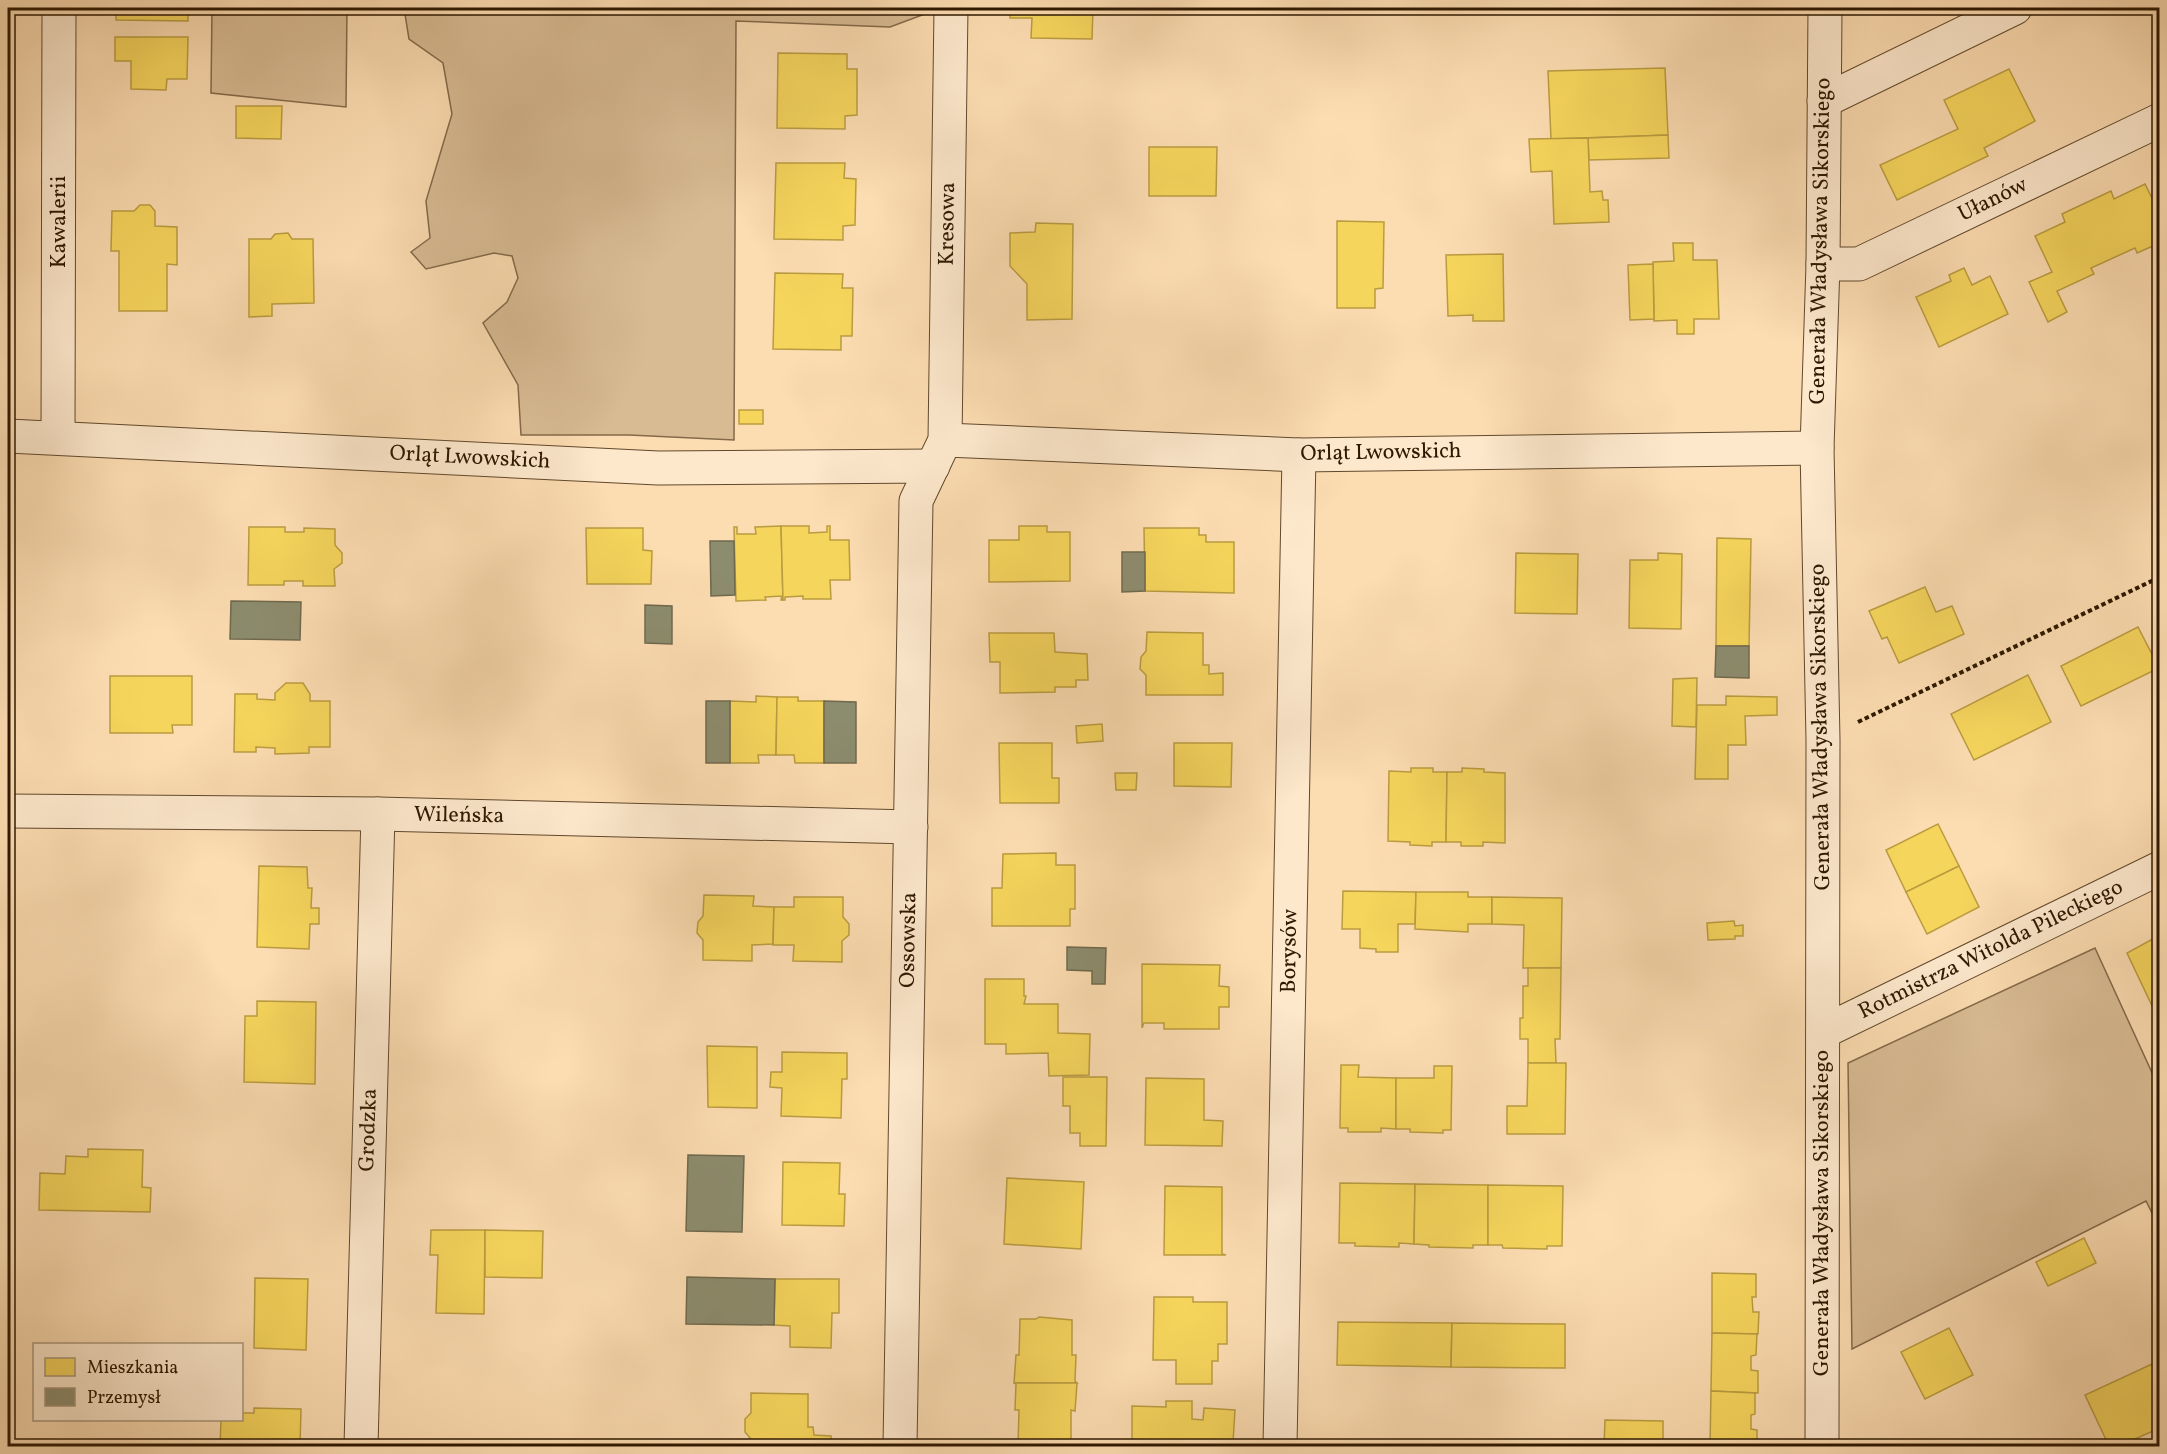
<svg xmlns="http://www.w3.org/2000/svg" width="2167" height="1454" font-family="Vollkorn,serif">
  <rect width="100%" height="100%" fill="#fcdcb1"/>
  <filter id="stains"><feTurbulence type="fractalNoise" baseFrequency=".00333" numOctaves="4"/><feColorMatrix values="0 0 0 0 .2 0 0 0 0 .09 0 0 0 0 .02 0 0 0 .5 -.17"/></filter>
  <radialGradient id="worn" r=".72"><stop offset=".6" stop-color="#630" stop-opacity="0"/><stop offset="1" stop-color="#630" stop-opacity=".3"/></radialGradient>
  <g fill="#d9bb93" stroke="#846a4a" stroke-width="1.5">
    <path d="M212,8H347L346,107L211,93Z"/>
    <path d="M404,8H925V14L890,27L736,21L734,440L629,435H521L518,385L483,323L507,302L518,278L512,256L494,253L426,269L411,252L430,238L426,201L452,114L443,63L409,39Z"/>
    <path d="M2095,948L2159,1088V1227L2146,1201L1852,1349L1848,1063Z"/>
  </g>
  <g fill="#f6d55c" stroke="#ba9c40" stroke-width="1.5">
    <path d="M116,8H188V21L116,20Z"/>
    <path d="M1010,8H1093L1092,39L1031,38L1032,18H1010Z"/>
    <path d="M115,37H188L187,79H167L166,90L131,89V61H115Z"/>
    <path d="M778,53L847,54V69H857V115L845,116V129L777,128Z"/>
    <path d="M1665,68L1668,135L1551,139L1548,71Z"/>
    <path d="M2009,69L2035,121L1984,148L1988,156L1897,200L1880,165L1958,129L1944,100Z"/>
    <path d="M236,106H282L281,139L236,138Z"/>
    <path d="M1668,135L1669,158L1589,160L1588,138Z"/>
    <path d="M1588,138L1590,192L1602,191L1603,200H1608L1609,222L1554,224L1552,171L1531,172L1529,139Z"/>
    <path d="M1149,147H1217L1216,196H1149Z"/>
    <path d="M776,163H845L844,178L856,179L855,225L843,226V240L774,239Z"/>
    <path d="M2145,184L2160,214V243L2137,253L2135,248L2091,268L2094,274L2057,291L2067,312L2048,322L2029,282L2052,272L2035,236L2065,222L2062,214L2111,191L2114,199Z"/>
    <path d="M140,205H150L155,211V226L177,227V265L167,264V311H119V251H111L112,211H134Z"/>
    <path d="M1337,221L1384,222L1383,288L1375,289V308H1337Z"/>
    <path d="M1036,223L1073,224L1072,319L1027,320V284L1010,266V233L1035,232Z"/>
    <path d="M288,233L292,239H313L314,303L272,304V316L249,317V239H271L275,234Z"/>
    <path d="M1673,243H1693V260H1717L1719,319H1694V334H1677V320L1654,321L1653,262L1674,261Z"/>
    <path d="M1503,254L1504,321H1473V315L1448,316L1446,255Z"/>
    <path d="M1653,264L1654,319L1630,320L1628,265Z"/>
    <path d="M1964,268L1972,285L1990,276L2008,314L1939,347L1916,297L1951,281L1949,275Z"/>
    <path d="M775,273L843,274L842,288H853L852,336H841V350L773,349Z"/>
    <rect x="739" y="410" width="24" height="14"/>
    <path d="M781,526L783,600H781L782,596L765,597L766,600L736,601L734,527H737V534H756L755,527Z"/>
    <path d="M781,526H809V533L827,532V526H830V540H849L850,580H830L831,599H803V596L785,597V600H783Z"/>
    <path d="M1019,526H1047V532H1070V581L989,582V540H1019Z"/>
    <path d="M249,527H285V532H304V528L335,529V545L342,553V563L334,569L335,586H303V581H284V585H248Z"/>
    <path d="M586,528H643V550L652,551L651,584H587Z"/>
    <path d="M1144,528H1199V535H1206V542H1234V593L1145,591Z"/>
    <path d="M1717,538L1751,539L1749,646H1716Z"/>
    <path d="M1516,553L1578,554L1577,614L1515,613Z"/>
    <path d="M1658,553L1682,554L1681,629L1629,628L1630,560H1658Z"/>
    <path d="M1925,587L1936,612L1952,606L1964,634L1899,663L1887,637L1882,639L1869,611Z"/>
    <path d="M2138,627L2159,668L2081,706L2061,666Z"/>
    <path d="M1147,632L1203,633V665H1209V674L1223,673V695H1146V675L1140,669L1141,657L1146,651Z"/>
    <path d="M989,633H1054L1055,652L1087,654L1088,680H1076V687H1055V692L1000,693V662H990Z"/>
    <path d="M2028,675L2051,722L1974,760L1951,714Z"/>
    <path d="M110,676H192V725H172L173,733H110Z"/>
    <path d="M1695,678H1697L1696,727L1672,726L1673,679Z"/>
    <path d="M286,683H303L310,694V701H330V747H309V753L275,754V748L256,747V752H234L235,694H257V699L275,700V693Z"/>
    <path d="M756,696L777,697L776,755H758L759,763H730V701L756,702Z"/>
    <path d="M1726,696L1777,697V715L1745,716L1746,745H1728V779H1695L1697,705H1726Z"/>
    <path d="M777,697H798V701H824V763H795L794,755H776Z"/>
    <path d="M1102,724L1103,741L1077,743L1076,726Z"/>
    <path d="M999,743H1052V778H1059V803H1000Z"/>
    <path d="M1174,743H1232L1231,787L1174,786Z"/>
    <path d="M1411,768H1433V772H1447L1446,842H1432V846L1410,845V842L1388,841L1389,771L1411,772Z"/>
    <path d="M1462,768L1484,769V772L1505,773V843L1483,842V846H1461V842H1446L1447,772H1462Z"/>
    <path d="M1115,773H1137L1136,790H1116Z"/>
    <path d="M1938,824L1959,866L1906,892L1886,850Z"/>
    <path d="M1056,853V865H1075V909H1070V926H992V888H1002L1003,854Z"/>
    <path d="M259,866L307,867L308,888H312L311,908H319V924H310L309,949L257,947Z"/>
    <path d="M1959,866L1979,907L1927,934L1906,892Z"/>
    <path d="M1343,891L1416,892L1415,924H1398V952H1376V949L1360,948V929H1342Z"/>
    <path d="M1416,892H1468V897H1492V924H1468V932L1415,929Z"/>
    <path d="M704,895L754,896L753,906L774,907L773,944L752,945V961L703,960V940L697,933L698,922L703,916Z"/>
    <path d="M794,897H843V917L849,924V935L842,941V962L793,961L794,945H773L774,907H794Z"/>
    <path d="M1492,897L1562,898L1561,968H1523L1524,925L1492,924Z"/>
    <path d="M1734,921L1735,926L1743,925V936H1735V939L1708,940L1707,923Z"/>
    <path d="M2160,935V1010L2155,1012L2127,953Z"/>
    <path d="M1142,964L1220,965L1219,986L1229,987V1007H1219V1029H1164V1023H1144L1142,1028Z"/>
    <path d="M1528,968H1561L1560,1039H1555L1556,1063H1528V1039H1520V1018H1523V986H1528Z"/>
    <path d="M985,979H1024V996H1026L1024,1004H1058V1033L1090,1034L1089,1075L1049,1076L1048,1053L1006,1054V1044H985Z"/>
    <path d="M257,1001L316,1002L315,1084L244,1082L245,1016H257Z"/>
    <path d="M707,1046L757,1047V1108L708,1107Z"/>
    <path d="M782,1052L847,1053V1079H842L841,1118L781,1116L782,1088L770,1087L771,1072H782Z"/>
    <path d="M1528,1063H1566L1565,1134H1507V1106H1527Z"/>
    <path d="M1341,1065H1359L1358,1077L1396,1078V1129L1381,1128V1132H1348V1128H1340Z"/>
    <path d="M1434,1066H1452L1451,1130H1443V1133L1410,1132V1129H1396V1078H1434Z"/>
    <path d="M1063,1077H1107L1106,1146H1080V1133H1070V1106H1063Z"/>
    <path d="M1146,1078L1204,1079V1120L1223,1121L1222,1146L1145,1145Z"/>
    <path d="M88,1149L143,1150L142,1187L151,1188L150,1212L39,1210L40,1173L65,1174L66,1156L88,1157Z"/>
    <path d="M783,1162L840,1163L839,1194H845L844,1226L782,1225Z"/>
    <path d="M1007,1178L1084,1182L1081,1249L1004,1244Z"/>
    <path d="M1340,1183L1415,1184L1414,1244L1399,1243V1247L1355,1246V1243H1339Z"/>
    <path d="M1415,1184L1488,1185V1245H1473V1248L1429,1247V1245L1414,1244Z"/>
    <path d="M1488,1185L1563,1186L1562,1246H1547V1249L1503,1248L1502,1245H1488Z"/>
    <path d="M1165,1186L1222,1187V1254L1226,1255H1164Z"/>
    <path d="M431,1230H485L484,1314L436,1313L438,1255H430Z"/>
    <path d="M485,1230L543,1231L542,1278L485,1277Z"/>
    <path d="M2084,1238L2096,1263L2048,1286L2036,1262Z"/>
    <path d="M1712,1273L1756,1274V1297H1752L1753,1312H1759L1758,1334L1712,1333Z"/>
    <path d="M255,1278L308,1279L306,1350L254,1348Z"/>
    <path d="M775,1279H839V1313H832L831,1348L790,1347V1326L774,1325Z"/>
    <path d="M1154,1297H1193V1302H1227V1344H1218V1361H1212V1384H1176V1360H1153Z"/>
    <path d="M1039,1317L1072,1320V1355H1076L1075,1381L1077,1383H1014L1016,1355H1019L1020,1319H1036Z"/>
    <path d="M1338,1322L1452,1323L1451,1367L1337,1365Z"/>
    <path d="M1452,1323L1565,1324V1368L1451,1367Z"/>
    <path d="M1949,1328L1973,1375L1925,1399L1901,1352Z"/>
    <path d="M1712,1333L1757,1334L1756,1355L1751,1356V1370L1758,1371V1393L1711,1391Z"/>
    <path d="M2152,1364L2160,1380V1428L2119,1446H2109L2085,1395Z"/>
    <path d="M1014,1383H1077L1075,1411L1071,1410V1446H1018L1019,1410H1015L1016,1384Z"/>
    <path d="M1711,1391L1755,1393V1414L1751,1415V1429L1757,1430V1446H1710Z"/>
    <path d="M751,1393L808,1394V1427H813L814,1435L831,1436V1446H750L751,1439L745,1432V1419L751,1413Z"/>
    <path d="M1166,1401H1192V1419L1203,1420L1204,1408L1235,1410L1233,1442L1132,1441V1406L1166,1407Z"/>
    <path d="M254,1408L301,1409L300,1446H220L221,1420H242V1413H254Z"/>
    <path d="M1605,1420L1663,1421V1446H1604Z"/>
    <path d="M1132,1441L1233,1442V1446H1132Z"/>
  </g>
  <g fill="#8c8c6e" stroke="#70694d" stroke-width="1.5">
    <path d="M710,541H734L735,595L711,596Z"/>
    <path d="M1122,552H1145V591L1122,592Z"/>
    <path d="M231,601L301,602L300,640L230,639Z"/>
    <path d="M645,605L672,606V644L645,643Z"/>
    <path d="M1716,646H1749V678L1715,677Z"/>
    <rect x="706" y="701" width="24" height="62"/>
    <path d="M824,701L856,702V763H824Z"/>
    <path d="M1067,947L1106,948L1105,984H1092V971L1067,970Z"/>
    <path d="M688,1155L744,1156L742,1232L686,1231Z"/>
    <path d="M687,1277L775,1279L774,1325L686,1324Z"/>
  </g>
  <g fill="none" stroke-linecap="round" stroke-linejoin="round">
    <defs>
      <g id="street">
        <path d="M1824,101L2015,8"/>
        <path d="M1823,264H1859L2160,120"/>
        <path d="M8,436L658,468L933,466"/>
        <path d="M58,437L59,8"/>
        <path d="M945,440L1299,455L1817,448"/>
        <path d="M8,811L378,814L911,827"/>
        <path d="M1823,1032L2160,868"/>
        <path d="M361,1446L378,814"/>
        <path d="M900,1446L916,501L945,440L951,8"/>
        <path d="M1280,1446L1299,455"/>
        <path d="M1822,1446L1823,740L1817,448L1823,264L1825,8"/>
      </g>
    </defs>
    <use href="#street" stroke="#62492c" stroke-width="35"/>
    <path stroke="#2e1800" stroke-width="4" stroke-dasharray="4.5 3" stroke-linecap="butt" d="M1858,722L2160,577"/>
    <use href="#street" stroke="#fde8cc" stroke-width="33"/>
  </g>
  <g text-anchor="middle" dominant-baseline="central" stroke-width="6" stroke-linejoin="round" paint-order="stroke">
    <g font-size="22" fill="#2e1800" stroke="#fde8cc">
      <text transform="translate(1993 200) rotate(-26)">Ułanów</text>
      <text transform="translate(59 222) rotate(-90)">Kawalerii</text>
      <text transform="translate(948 224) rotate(-89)">Kresowa</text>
      <text transform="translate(1821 241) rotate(-89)">Generała Władysława Sikorskiego</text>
      <text transform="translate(1381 453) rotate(-1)">Orląt Lwowskich</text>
      <text transform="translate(470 458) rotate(3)">Orląt Lwowskich</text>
      <text transform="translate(1821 727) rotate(-91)">Generała Władysława Sikorskiego</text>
      <text transform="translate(459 816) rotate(1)">Wileńska</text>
      <text transform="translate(909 940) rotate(-89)">Ossowska</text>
      <text transform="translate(1991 950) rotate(-26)">Rotmistrza Witolda Pileckiego</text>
      <text transform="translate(1290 951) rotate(-89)">Borysów</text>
      <text transform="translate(369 1130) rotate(-88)">Grodzka</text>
      <text transform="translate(1822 1213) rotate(-90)">Generała Władysława Sikorskiego</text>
    </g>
  </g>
  <rect width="2167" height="1454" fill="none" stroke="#fcdcb1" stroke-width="30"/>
  <rect x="9" y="9" width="2149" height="1436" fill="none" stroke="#2e1800" stroke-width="3"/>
  <rect x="15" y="15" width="2137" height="1424" fill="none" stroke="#2e1800" stroke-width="1.5"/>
  <rect x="33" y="1343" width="210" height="78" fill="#fde8cc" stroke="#aa957a" stroke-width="1.5"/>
  <rect x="45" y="1358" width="30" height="18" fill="#f6d55c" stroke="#aa957a" stroke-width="1.5"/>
  <text x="87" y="1373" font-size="18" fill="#2e1800">Mieszkania</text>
  <rect x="45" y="1388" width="30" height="18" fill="#8c8c6e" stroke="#aa957a" stroke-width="1.5"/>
  <text x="87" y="1403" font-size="18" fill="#2e1800">Przemysł</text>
  <rect width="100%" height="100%" filter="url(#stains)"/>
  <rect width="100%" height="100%" fill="url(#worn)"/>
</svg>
